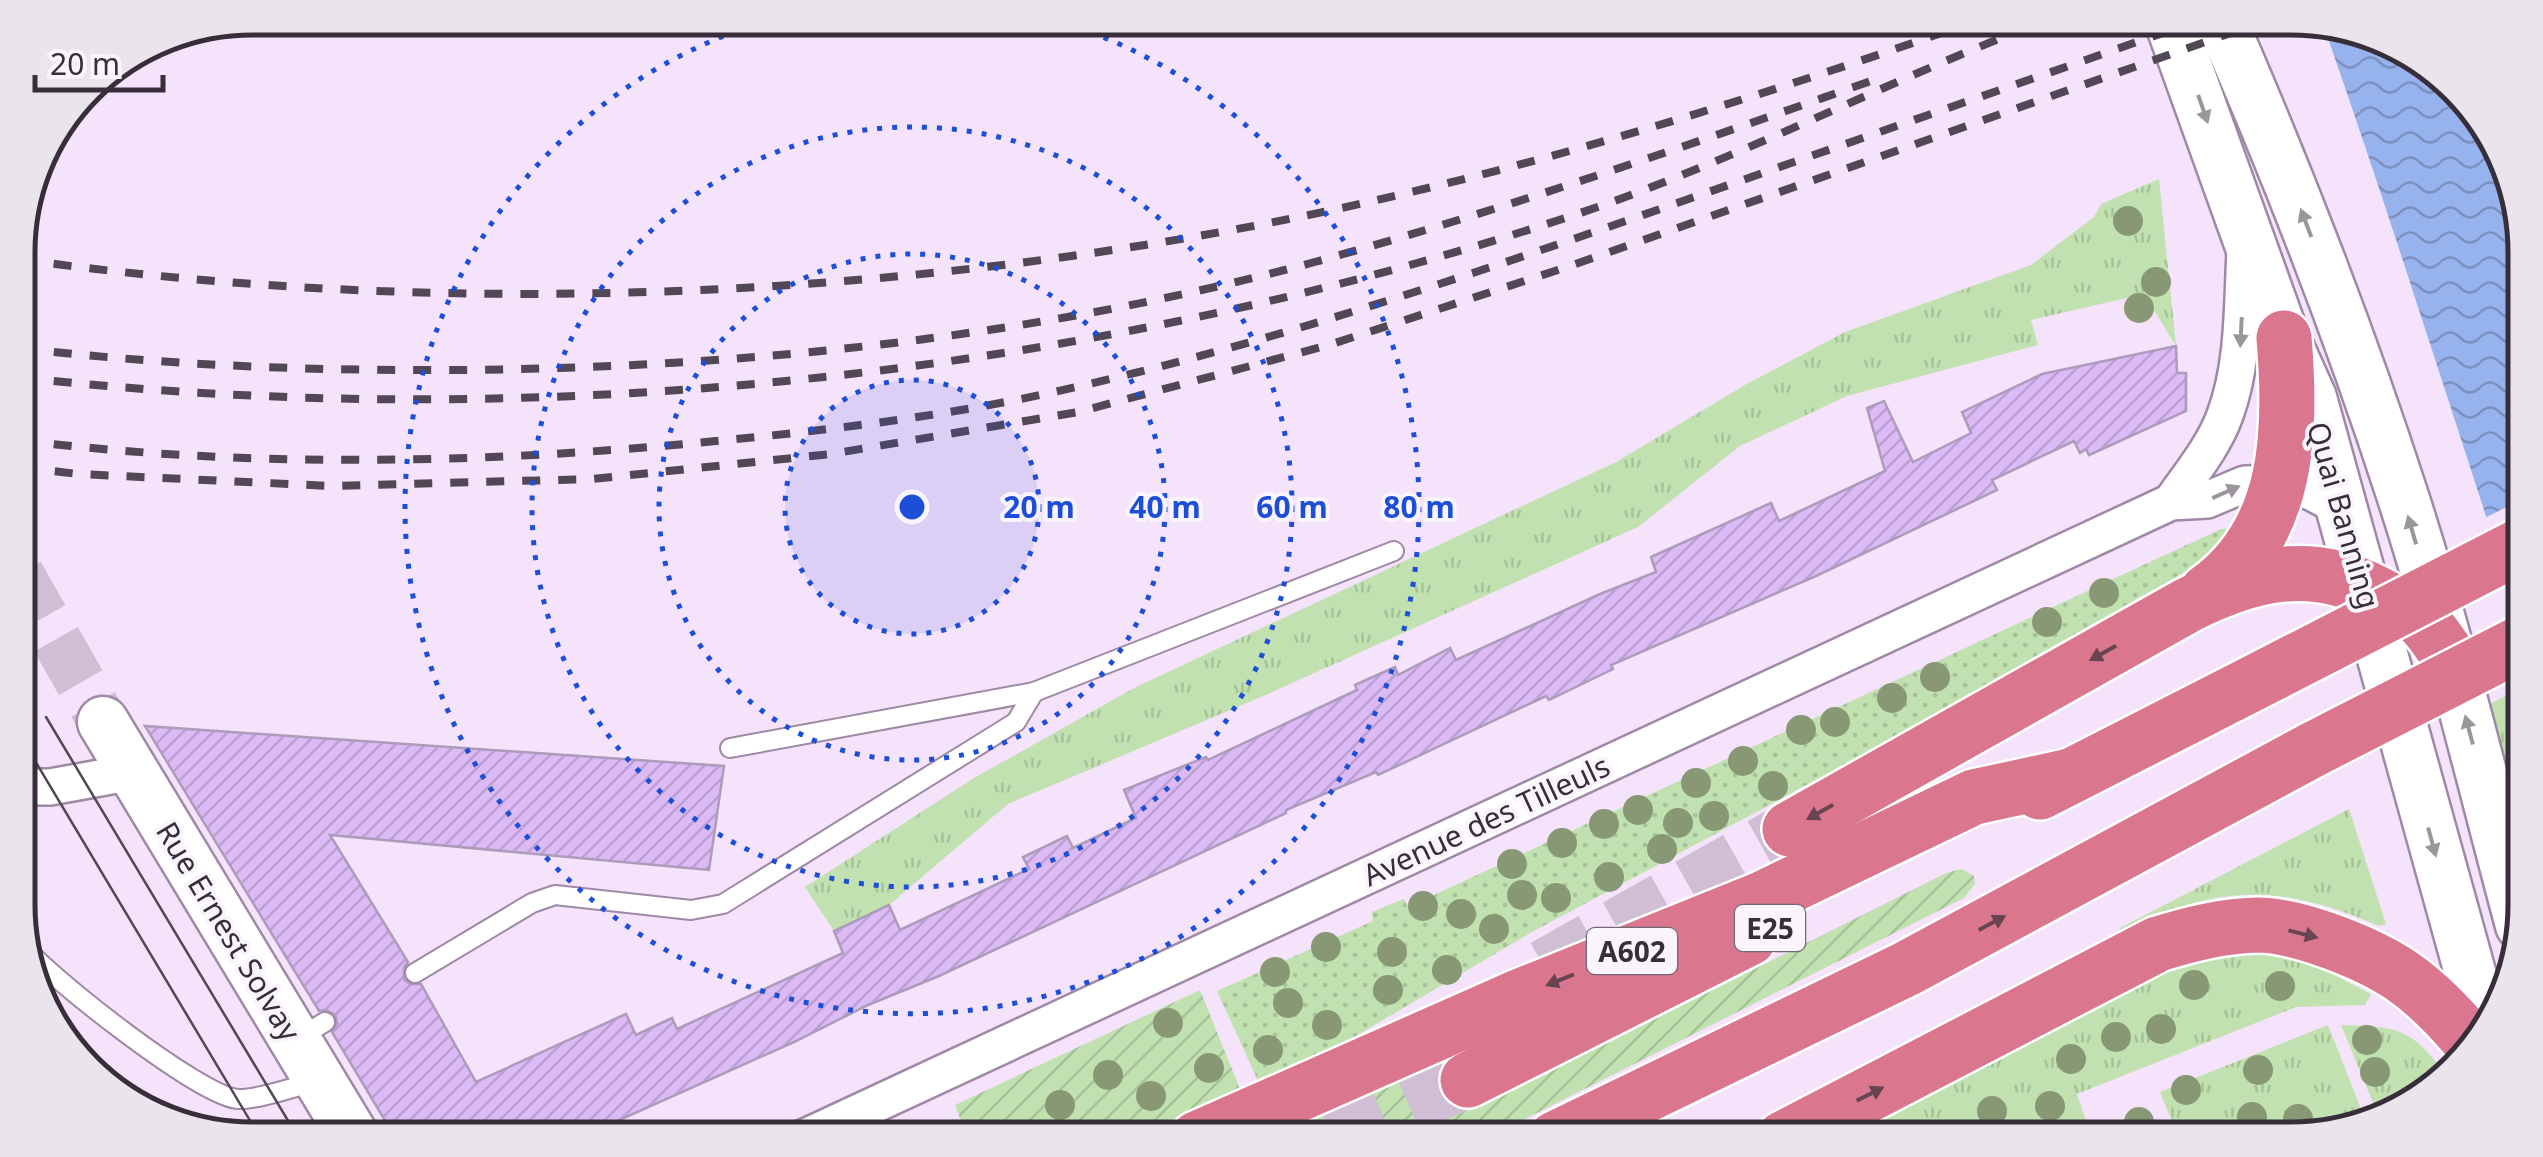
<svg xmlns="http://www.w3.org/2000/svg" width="2543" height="1157" font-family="'Noto Sans',sans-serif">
  <defs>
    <pattern id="grass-tufts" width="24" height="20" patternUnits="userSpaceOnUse" patternTransform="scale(2.5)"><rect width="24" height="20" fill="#c1e2b0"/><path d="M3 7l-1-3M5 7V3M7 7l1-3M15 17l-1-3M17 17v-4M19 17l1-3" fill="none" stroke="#a6c298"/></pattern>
    <pattern id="park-dots" width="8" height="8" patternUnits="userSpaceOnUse" patternTransform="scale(2.5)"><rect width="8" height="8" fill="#c1e2b0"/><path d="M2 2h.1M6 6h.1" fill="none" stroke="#a6c298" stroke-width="1.8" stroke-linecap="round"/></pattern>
    <pattern id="garden-furrows" width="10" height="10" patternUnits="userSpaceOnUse" patternTransform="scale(2.5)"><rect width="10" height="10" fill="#c1e2b0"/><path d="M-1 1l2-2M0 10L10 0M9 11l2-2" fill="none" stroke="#a6c298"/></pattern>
    <pattern id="water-waves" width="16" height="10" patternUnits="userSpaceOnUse" patternTransform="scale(2.5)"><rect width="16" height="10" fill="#96b3ed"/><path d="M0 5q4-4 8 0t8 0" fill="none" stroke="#7b92c1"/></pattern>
    <pattern id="building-hatch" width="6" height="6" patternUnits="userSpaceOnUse" patternTransform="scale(2.5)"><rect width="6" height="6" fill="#dcbaf5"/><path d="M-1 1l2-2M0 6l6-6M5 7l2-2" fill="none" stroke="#bda0d3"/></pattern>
  </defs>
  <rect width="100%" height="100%" fill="#f5e2fb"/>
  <g fill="url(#grass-tufts)">
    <path d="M2159,179L2176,346L2144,294L2031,320L2038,345L1847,396L1740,446L1638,527L1268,694L1008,804L889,905L834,931L805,887L974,778L1134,688L1616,462L1745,385L1845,332L2031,265L2094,217L2101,204Z"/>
    <path d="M2509,694L2525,749V875L2480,709Z"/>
    <path d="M2349,809L2386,924L2379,926C2281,883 2217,884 2121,932L2120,928Z"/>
    <path d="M2258,951L2319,967L2371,994L2365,1005L2296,1007L2077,1094L2092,1139H1821L2198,955Z"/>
    <path d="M2328,1025L2365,1119L2305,1139H2179L2160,1092Z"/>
    <path d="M2341,1025C2396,1027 2409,1026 2444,1072L2422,1100L2378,1115Z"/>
  </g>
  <path fill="url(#park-dots)" d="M2236,528L2199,564L1859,757L1532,932L1327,1053L1259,1083L1217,991L1373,921L1372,912L1404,899L1408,907L2221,529Z"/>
  <g fill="url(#garden-furrows)">
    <path d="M1962,869L1974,876L1975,884L1964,898L1497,1133L1500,1139H1267L1454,1047L1483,1105L1946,873Z"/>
    <path d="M1200,990L1240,1089L1130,1139H968L955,1105Z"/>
  </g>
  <path fill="url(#water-waves)" d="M2323,24L2381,36L2477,109L2523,221L2525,634C2457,431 2394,226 2323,24Z"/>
  <path fill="#f5e2fb" d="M2524,498L2525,639L2520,636L2481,520Z"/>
  <path fill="url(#building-hatch)" stroke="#ad9bbb" stroke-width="2.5" d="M2176,346L2177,373H2186V411L2089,455L2086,449L2080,453L2074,441L1992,480L1997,490L1816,576L1611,665L1613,669L1549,700L1546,696L1378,775L1376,772L1286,810V813L939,976L868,1005L794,1042L577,1139H396L332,1032L337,1023L335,1015L326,1010L319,1011L145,726L724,766L709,870L330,835L408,962L404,968V979L410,984H421L476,1082L626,1014L636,1035L672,1018L677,1029L843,953L834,931L889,905L900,930L1029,869L1023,857L1067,836L1073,848L1136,818L1124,790L1206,757L1208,760L1357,690L1355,685L1395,667L1398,675L1450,648L1456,660L1600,594L1656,572L1651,557L1771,503L1779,521L1885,471L1867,408L1884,401L1913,462L1971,433L1962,412L2042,374Z"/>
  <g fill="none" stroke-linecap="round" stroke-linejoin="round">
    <path stroke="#cfbed4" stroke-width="50" stroke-dasharray="50 25" stroke-linecap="butt" d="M19,574L103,722"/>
    <g stroke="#cfbed4" stroke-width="55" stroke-dasharray="55 28" stroke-linecap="butt">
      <path d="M1544,967L1790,829"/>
      <path d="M1333,1139L1468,1080"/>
    </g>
    <defs>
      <g id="lane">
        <path d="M730,748L1034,692"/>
        <path d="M23,945C47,976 201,1097 238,1099C257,1100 294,1087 314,1082"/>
        <path d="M415,973L532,903L555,895L691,910L723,904L1016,722L1034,692L1394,551"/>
        <path d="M300,1037L325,1022"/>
      </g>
      <g id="street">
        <path d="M2171,502C2190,475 2214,446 2225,415C2244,364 2242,305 2245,251"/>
        <path d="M19,787H50L133,772"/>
        <path d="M801,1139L2171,502L2207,500L2245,484L2280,483L2311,492L2343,509"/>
      </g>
      <g id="secondary">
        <path d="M2169,18L2284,338L2311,398L2484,1023"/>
        <path d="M2220,18C2289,176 2351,336 2404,500C2449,640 2483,784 2521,925"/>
        <path d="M103,722L355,1139"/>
      </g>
      <g id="highway">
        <path d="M2207,592C2290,533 2292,430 2284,338"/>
        <path d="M2040,792L2273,673"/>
        <path d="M1790,829L2188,605C2250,574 2309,559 2374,592C2389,600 2407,608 2421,620C2432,630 2440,645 2450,657"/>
        <path d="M1468,1080L1749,938"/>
        <path d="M1197,1139L1521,996L1762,899L1974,797L2071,776"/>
        <path d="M1555,1139L1906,969L2314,749"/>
        <path d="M1783,1139L2158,944C2191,934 2222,926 2257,925C2298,925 2368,953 2402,976C2428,994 2450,1017 2470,1041"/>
      </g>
    </defs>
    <use href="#lane" stroke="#9f89a6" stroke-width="22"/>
    <use href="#street" stroke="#9f89a6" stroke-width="40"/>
    <use href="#secondary" stroke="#9f89a6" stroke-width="55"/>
    <use href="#highway" stroke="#fff" stroke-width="60"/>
    <use href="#lane" stroke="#fff" stroke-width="18"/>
    <use href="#street" stroke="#fff" stroke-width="35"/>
    <use href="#secondary" stroke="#fff" stroke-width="50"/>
    <use href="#highway" stroke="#da778e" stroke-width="55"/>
    <g stroke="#514755" stroke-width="2.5">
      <path d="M46,717L299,1139"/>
      <path d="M19,734L261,1139"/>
    </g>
    <g stroke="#514755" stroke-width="8" stroke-dasharray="18 18" stroke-linecap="butt">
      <path d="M18,259C436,318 886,301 1299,217C1532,169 1761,97 1984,18"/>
      <path d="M18,348C163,365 309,371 455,370C742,368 1032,338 1311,263C1501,211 1686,146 1871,81"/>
      <path d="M18,377C524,435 1072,379 1556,221C1727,166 1885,81 2052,18"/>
      <path d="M18,440C242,468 472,464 696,443C823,431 952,416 1076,387C1290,338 1497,266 1703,194C1870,135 2038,77 2205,18"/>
      <path d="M19,467L78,474L331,486L592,479L831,454L1078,412L1329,345L1567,267L2273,18"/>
      <path d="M63,1040L90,1066"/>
    </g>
    <defs>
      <g id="highway-bridge">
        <path d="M2273,673L2524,544"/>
        <path d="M2314,749L2525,641"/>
      </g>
    </defs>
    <use href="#highway-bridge" stroke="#fff" stroke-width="60" stroke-linecap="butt"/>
    <use href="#highway-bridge" stroke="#da778e" stroke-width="55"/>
  </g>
  <g fill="#889875">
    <circle cx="2128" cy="221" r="15"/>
    <circle cx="2156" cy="282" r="15"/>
    <circle cx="2139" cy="308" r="15"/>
    <circle cx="2104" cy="593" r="15"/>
    <circle cx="2047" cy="622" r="15"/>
    <circle cx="1935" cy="677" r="15"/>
    <circle cx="1892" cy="698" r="15"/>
    <circle cx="1835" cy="722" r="15"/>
    <circle cx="1801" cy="730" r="15"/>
    <circle cx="1743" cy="761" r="15"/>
    <circle cx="1696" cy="783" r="15"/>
    <circle cx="1773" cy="786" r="15"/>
    <circle cx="1638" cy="810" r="15"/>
    <circle cx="1714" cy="816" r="15"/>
    <circle cx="1678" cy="823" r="15"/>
    <circle cx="1604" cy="824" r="15"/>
    <circle cx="1562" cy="843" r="15"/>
    <circle cx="1662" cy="849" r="15"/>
    <circle cx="1512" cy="864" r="15"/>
    <circle cx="1609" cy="877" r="15"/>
    <circle cx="1522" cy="895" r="15"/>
    <circle cx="1556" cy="898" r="15"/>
    <circle cx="1423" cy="906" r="15"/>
    <circle cx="1461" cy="914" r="15"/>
    <circle cx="1494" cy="929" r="15"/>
    <circle cx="1326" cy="947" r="15"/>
    <circle cx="1392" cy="952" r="15"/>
    <circle cx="1447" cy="970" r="15"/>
    <circle cx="1275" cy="972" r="15"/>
    <circle cx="2194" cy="985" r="15"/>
    <circle cx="2280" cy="986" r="15"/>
    <circle cx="1388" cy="990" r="15"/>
    <circle cx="1288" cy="1003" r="15"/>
    <circle cx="1168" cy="1023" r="15"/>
    <circle cx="1327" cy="1025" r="15"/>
    <circle cx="2161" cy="1029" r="15"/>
    <circle cx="2116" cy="1037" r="15"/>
    <circle cx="2367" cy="1040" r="15"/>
    <circle cx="1268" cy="1050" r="15"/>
    <circle cx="2071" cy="1059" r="15"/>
    <circle cx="1209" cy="1068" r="15"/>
    <circle cx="2258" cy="1070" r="15"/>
    <circle cx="2375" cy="1072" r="15"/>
    <circle cx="1108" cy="1075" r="15"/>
    <circle cx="2186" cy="1090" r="15"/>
    <circle cx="1151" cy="1096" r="15"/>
    <circle cx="1060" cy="1105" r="15"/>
    <circle cx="2050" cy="1106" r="15"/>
    <circle cx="1992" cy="1111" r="15"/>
    <circle cx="2252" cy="1117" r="15"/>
    <circle cx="2298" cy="1119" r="15"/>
    <circle cx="2139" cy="1122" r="15"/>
  </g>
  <defs><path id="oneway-solid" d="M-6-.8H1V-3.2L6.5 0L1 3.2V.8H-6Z" transform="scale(2.5)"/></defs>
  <g fill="#9b969c">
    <use href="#oneway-solid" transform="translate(2203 109) rotate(71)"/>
    <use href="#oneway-solid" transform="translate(2306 223) rotate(-111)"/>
    <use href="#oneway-solid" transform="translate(2241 332) rotate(93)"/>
    <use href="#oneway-solid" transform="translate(2226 492) rotate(-24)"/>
    <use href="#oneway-solid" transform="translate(2412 530) rotate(-106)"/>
    <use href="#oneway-solid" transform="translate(2469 730) rotate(-105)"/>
    <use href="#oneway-solid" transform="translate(2432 842) rotate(75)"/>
  </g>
  <g fill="#684453">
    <use href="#oneway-solid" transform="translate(2103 653) rotate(151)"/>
    <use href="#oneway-solid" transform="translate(1820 812) rotate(151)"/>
    <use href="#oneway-solid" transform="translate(1992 923) rotate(-28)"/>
    <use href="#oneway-solid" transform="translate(2303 934) rotate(14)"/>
    <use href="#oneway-solid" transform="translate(1560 980) rotate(158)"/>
    <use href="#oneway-solid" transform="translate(1870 1094) rotate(-27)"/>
  </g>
  <circle cx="912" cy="507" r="127" fill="#1d4ed8" fill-opacity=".12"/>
  <g fill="none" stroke="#1d4ed8" stroke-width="5" stroke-dasharray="5 10">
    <circle cx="912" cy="507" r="127"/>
    <circle cx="912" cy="507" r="253"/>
    <circle cx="912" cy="507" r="380"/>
    <path d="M1047 18A507 507 0 1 1 777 18"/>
  </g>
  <g text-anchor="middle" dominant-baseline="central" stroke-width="8" stroke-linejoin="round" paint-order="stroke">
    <g fill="#faf5fc" stroke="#726a74" stroke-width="2.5">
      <rect x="1735" y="905" width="70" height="46" rx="8"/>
      <rect x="1587" y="928" width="90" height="46" rx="8"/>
    </g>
    <g font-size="28" font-weight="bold" fill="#372e3a">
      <text x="1770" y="928">E25</text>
      <text x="1632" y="951">A602</text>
    </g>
    <g font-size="30" fill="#372e3a" stroke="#faf5fc">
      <text transform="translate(2344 515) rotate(74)">Quai Banning</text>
      <text transform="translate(1486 820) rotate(-25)">Avenue des Tilleuls</text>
      <text transform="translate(229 931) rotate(59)">Rue Ernest Solvay</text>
    </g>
  </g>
  <path d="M0 0H2543V1157H0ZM252 35H2291A217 217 0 0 1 2508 252V905A217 217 0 0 1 2291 1122H252A217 217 0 0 1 35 905V252A217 217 0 0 1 252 35Z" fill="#eae5ec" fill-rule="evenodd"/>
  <path fill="none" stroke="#372e3a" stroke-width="5" d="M252 35H2291A217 217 0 0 1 2508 252V905A217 217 0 0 1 2291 1122H252A217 217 0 0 1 35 905V252A217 217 0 0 1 252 35Z"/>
  <circle cx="912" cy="507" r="15" fill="#1d4ed8" stroke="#faf5fc" stroke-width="5"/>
  <g font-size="30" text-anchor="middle" font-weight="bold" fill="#1d4ed8" stroke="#faf5fc" stroke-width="8" stroke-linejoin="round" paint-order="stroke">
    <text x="1039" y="518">20 m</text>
    <text x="1165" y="518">40 m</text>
    <text x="1292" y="518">60 m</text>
    <text x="1419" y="518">80 m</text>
  </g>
  <path d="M35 75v15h128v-15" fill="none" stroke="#372e3a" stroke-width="5"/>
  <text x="50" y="75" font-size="30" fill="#372e3a" stroke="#faf5fc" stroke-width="8" paint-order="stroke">20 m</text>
</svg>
